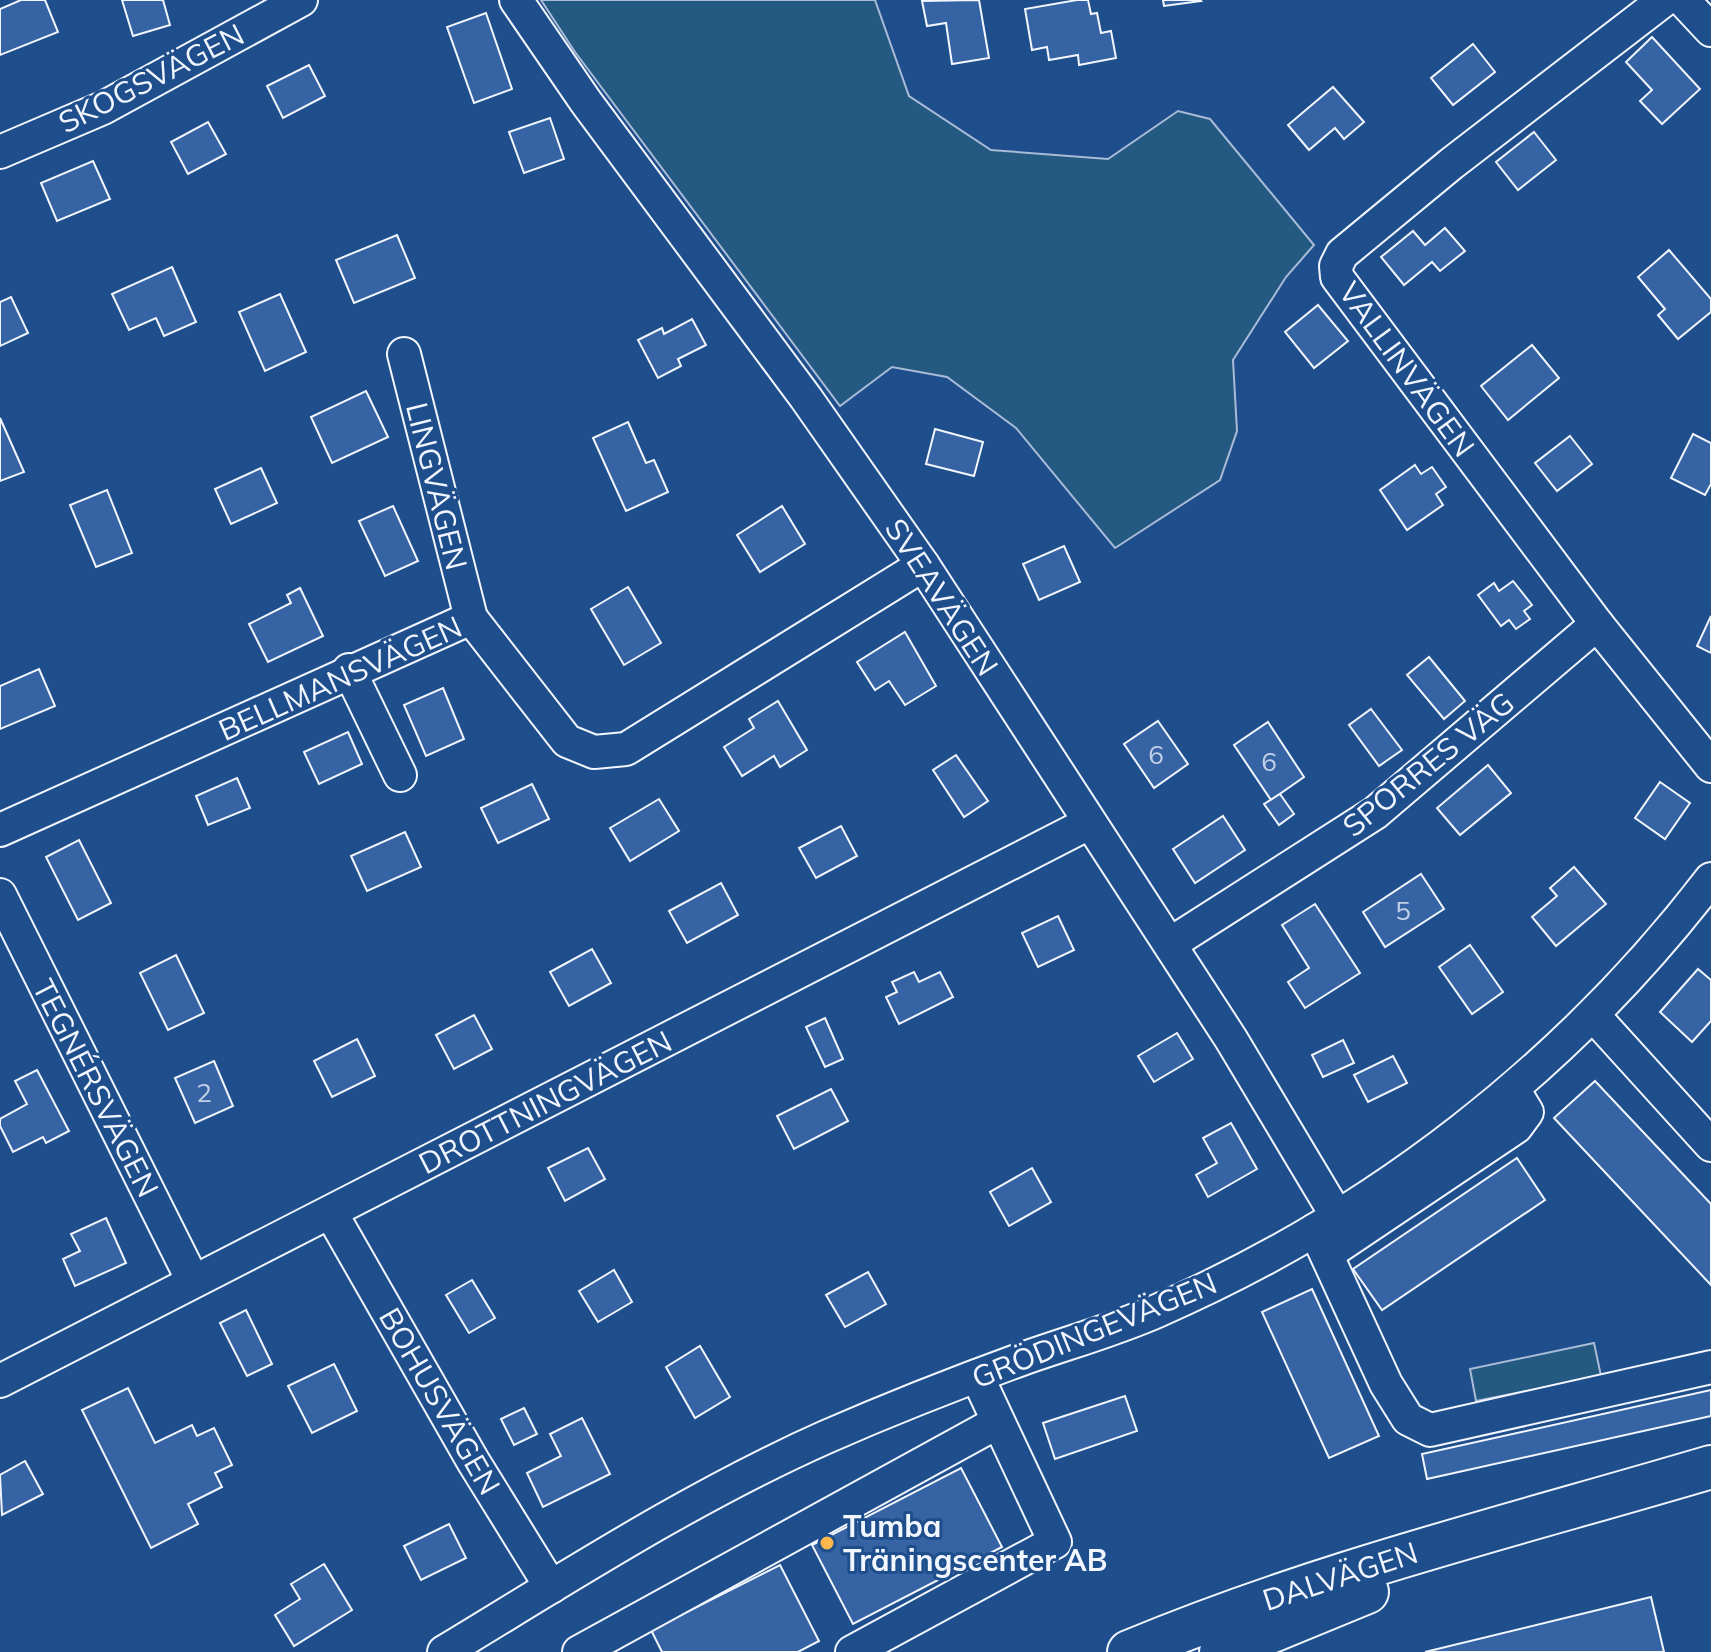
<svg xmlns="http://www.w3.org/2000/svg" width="1711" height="1652" font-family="Mulish,sans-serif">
  <rect width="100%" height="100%" fill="#1f4e8c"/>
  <g fill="#245a82" stroke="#a8bbd7" stroke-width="2">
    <path d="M541,0H875L909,96L991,150L1108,159L1178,111L1210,119L1314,245L1286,277L1233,360L1237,431L1220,480L1115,548L1016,428L947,377L892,367L840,406L575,52Z"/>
    <path d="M1594,1343L1601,1376L1476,1401L1470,1369Z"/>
  </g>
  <g fill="#3563a3" stroke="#f2f6ff" stroke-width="2">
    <path d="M21,0H45L58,32L0,55V9Z"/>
    <path d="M122,0H163L170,25L133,36Z"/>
    <path d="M979,0L989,58L952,64L946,23L927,26L922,1Z"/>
    <path d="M1077,0H1088L1091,14L1097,13L1101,33L1111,31L1116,58L1079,65L1078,55L1049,60L1047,47L1032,50L1025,9Z"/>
    <path d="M1163,0H1200L1201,1L1164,6Z"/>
    <path d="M486,13L512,89L474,103L447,27Z"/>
    <path d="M1652,37L1700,89L1662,124L1640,101L1652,90L1626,62Z"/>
    <path d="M1473,44L1495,72L1453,105L1431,78Z"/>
    <path d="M309,65L325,96L283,118L267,86Z"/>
    <path d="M1333,87L1364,122L1344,139L1335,128L1309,150L1288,125Z"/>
    <path d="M550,118L564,159L524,173L509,132Z"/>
    <path d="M208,122L226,154L188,174L171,142Z"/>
    <path d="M1534,132L1556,160L1518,190L1496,162Z"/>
    <path d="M93,161L110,199L57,221L41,183Z"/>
    <path d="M1445,228L1465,251L1440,271L1432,262L1404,285L1381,257L1413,231L1425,245Z"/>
    <path d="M397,235L415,278L354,303L336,260Z"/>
    <path d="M1669,250L1711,299V312L1678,339L1658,315L1665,309L1638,277Z"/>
    <path d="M172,267L196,322L164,336L156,318L129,330L112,294Z"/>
    <path d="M280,294L306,352L265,371L239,312Z"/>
    <path d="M11,297L28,333L0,346V302Z"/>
    <path d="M1318,305L1348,341L1314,368L1285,332Z"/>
    <path d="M692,319L706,345L678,359L681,366L658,378L638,340L662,328L664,334Z"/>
    <path d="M1532,345L1559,378L1508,420L1481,386Z"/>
    <path d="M366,391L388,437L332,463L311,417Z"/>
    <path d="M0,418L24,472L0,481Z"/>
    <path d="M628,422L646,463L654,460L668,492L626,511L593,438Z"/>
    <path d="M935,429L983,442L974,476L926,464Z"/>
    <path d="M1693,434L1711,443V484L1705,495L1671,478Z"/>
    <path d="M1570,436L1592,464L1557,491L1535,463Z"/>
    <path d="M1415,465L1421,474L1432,467L1446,487L1436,494L1443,505L1407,530L1380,490Z"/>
    <path d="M261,468L277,503L231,524L215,489Z"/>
    <path d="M107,490L132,553L96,567L70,505Z"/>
    <path d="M393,506L418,561L385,576L359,521Z"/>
    <path d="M782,506L805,544L760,572L737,535Z"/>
    <path d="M1064,546L1080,582L1039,600L1023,564Z"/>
    <path d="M1513,581L1532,605L1524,611L1530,619L1516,629L1509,620L1501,626L1478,595L1494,583L1499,591Z"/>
    <path d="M628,587L661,643L624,665L591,609Z"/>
    <path d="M300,588L323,636L268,662L249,624L291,603L287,595Z"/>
    <path d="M1711,616V653L1697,646Z"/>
    <path d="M905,632L936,686L905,705L889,681L875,690L857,662Z"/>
    <path d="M1429,657L1465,701L1444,719L1407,675Z"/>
    <path d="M39,669L55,706L0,729V686Z"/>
    <path d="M443,688L464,739L426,756L404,705Z"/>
    <path d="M778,701L807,750L780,767L774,756L742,776L724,747L754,728L749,719Z"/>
    <path d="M1371,709L1402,750L1379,766L1349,725Z"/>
    <path d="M1158,721L1188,764L1154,788L1124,744Z"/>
    <path d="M1268,722L1304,777L1271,800L1234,745Z"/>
    <path d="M348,732L362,764L319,784L304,752Z"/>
    <path d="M956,755L988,801L964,817L933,770Z"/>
    <path d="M1488,765L1511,793L1460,835L1437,808Z"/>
    <path d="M237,778L250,808L208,825L196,796Z"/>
    <path d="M1660,782L1690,803L1665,839L1635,818Z"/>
    <path d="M532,784L549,819L498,843L481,808Z"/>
    <path d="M1280,794L1294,814L1279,825L1264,804Z"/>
    <path d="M659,799L679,831L630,861L610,828Z"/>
    <path d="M1223,816L1245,850L1195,883L1173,849Z"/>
    <path d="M841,826L857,856L816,878L799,848Z"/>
    <path d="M405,832L421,867L367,891L351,856Z"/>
    <path d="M79,840L111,903L78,920L46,857Z"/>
    <path d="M1574,867L1606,904L1556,946L1532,917L1557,896L1550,888Z"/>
    <path d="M1421,874L1444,909L1385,947L1363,912Z"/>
    <path d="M721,883L738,915L687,943L669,911Z"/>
    <path d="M1315,904L1360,973L1305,1008L1288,982L1309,968L1282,925Z"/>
    <path d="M1058,916L1074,950L1038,967L1022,933Z"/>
    <path d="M1470,945L1503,992L1472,1014L1439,967Z"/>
    <path d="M592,949L611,983L569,1006L550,972Z"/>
    <path d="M176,955L204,1013L168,1030L140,973Z"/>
    <path d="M1698,969L1711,980V1021L1692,1042L1660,1012Z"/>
    <path d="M914,972L919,982L940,972L953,997L899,1024L886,997L897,992L892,982Z"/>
    <path d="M474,1015L492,1049L454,1069L436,1035Z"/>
    <path d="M825,1018L843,1059L825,1067L806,1027Z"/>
    <path d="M1177,1033L1193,1059L1154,1082L1138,1056Z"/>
    <path d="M357,1039L375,1076L332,1097L314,1061Z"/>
    <path d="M1343,1040L1354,1063L1323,1077L1312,1055Z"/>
    <path d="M1393,1056L1407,1083L1368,1102L1354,1075Z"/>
    <path d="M214,1061L233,1106L195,1123L175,1078Z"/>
    <path d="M37,1070L69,1131L46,1143L43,1137L13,1152L0,1126V1119L27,1104L15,1081Z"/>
    <path d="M1595,1081L1711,1204V1285L1554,1118Z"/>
    <path d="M831,1089L848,1121L794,1149L777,1116Z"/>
    <path d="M1231,1123L1257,1169L1208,1197L1196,1175L1217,1163L1203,1138Z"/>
    <path d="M588,1148L605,1179L565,1201L548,1168Z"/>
    <path d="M1517,1158L1545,1200L1382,1310L1353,1269Z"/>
    <path d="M1032,1168L1051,1202L1009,1226L990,1192Z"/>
    <path d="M106,1218L126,1263L75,1286L63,1259L80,1251L71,1234Z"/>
    <path d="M614,1270L632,1302L598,1322L579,1291Z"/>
    <path d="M868,1272L886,1304L845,1327L826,1295Z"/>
    <path d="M472,1280L495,1318L469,1333L446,1295Z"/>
    <path d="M1312,1289L1379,1436L1329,1458L1262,1312Z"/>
    <path d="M246,1310L272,1364L247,1376L220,1323Z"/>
    <path d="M700,1346L730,1397L695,1418L666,1367Z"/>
    <path d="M334,1364L357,1411L312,1433L288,1386Z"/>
    <path d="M128,1388L155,1443L192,1425L197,1436L214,1428L232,1465L215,1473L222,1487L188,1504L198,1524L151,1548L82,1410Z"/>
    <path d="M1711,1390V1416L1427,1479L1422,1454Z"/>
    <path d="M1125,1396L1137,1431L1055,1459L1043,1423Z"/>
    <path d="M524,1408L537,1434L514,1445L501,1419Z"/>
    <path d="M582,1418L610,1474L543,1507L527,1473L561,1456L550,1434Z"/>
    <path d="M25,1461L43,1494L2,1515L0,1475Z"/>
    <path d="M961,1468L1002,1547L853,1624L812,1545Z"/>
    <path d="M449,1524L466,1558L421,1580L404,1546Z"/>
    <path d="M324,1564L352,1610L294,1646L275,1615L300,1599L291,1584Z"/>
    <path d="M780,1565L819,1641L798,1652H662L651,1630Z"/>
    <path d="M1651,1597L1664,1652H1425Z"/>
  </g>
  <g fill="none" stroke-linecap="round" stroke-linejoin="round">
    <defs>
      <g id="minor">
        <path d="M516,0L586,102L806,398L923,565L1231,1039L1337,1216"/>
        <path d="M1664,0L1451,164L1342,254L1336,266L1337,277L1597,624L1711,766"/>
        <path d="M1683,0L1711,30"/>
        <path d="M0,152L103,108L301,0"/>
        <path d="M404,354L471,618"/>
        <path d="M349,670L400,775"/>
        <path d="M0,830L471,618L567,741L594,752L626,749L923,565"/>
        <path d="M0,895L193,1281"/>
        <path d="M1170,944L1375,813L1597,624"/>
        <path d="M1593,1015L1711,1145"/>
        <path d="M331,1213L473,1461L551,1587"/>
        <path d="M1315,1230L1386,1384L1408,1419L1430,1430L1711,1367"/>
        <path d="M1327,1254L1516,1127L1527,1112L1513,1089"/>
        <path d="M0,1381L1089,823"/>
        <path d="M444,1652C568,1577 693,1496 826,1437C890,1409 956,1383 1022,1359C1067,1343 1114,1330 1157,1311C1375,1216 1567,1067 1711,879"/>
        <path d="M579,1652L998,1422"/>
        <path d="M852,1652L1055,1542L977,1376"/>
      </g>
      <g id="major">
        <path d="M1129,1652C1318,1573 1515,1525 1711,1467"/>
        <path d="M1221,1652L1367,1592"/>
      </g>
    </defs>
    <use href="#minor" stroke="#f2f6ff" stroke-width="36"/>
    <use href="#major" stroke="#f2f6ff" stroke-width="46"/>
    <use href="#minor" stroke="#1f4e8c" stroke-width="32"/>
    <use href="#major" stroke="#1f4e8c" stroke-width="42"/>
  </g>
  <circle fill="#ffb74d" stroke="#1f4e8c" stroke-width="3" cx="827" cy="1543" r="8"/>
  <g text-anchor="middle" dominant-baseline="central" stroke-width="6" stroke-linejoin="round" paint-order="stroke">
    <g font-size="26" fill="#c3d1e8">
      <text x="1156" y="754">6</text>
      <text x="1269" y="761">6</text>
      <text x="1403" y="910">5</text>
      <text x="204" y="1092">2</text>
    </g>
    <g font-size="30" fill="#f2f6ff" stroke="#1f4e8c">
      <text transform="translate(151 78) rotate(-27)">SKOGSVÄGEN</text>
      <text transform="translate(1407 369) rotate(54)">VALLINVÄGEN</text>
      <text transform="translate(437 486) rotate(76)">LINGVÄGEN</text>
      <text transform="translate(942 597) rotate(57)">SVEAVÄGEN</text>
      <text transform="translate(340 678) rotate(-24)">BELLMANSVÄGEN</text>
      <text transform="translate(1428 764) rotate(-39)">SPORRES VÄG</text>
      <text transform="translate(96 1088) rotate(63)">TEGNÉRSVÄGEN</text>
      <text transform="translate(545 1102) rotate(-27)">DROTTNINGVÄGEN</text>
      <text transform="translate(1094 1330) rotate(-22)">GRÖDINGEVÄGEN</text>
      <text transform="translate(440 1401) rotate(60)">BOHUSVÄGEN</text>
      <text transform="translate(1340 1576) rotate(-18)">DALVÄGEN</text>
    </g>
    <g font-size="30" font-weight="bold" fill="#f2f6ff" stroke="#1f4e8c" text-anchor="start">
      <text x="843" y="1526">Tumba<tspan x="843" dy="34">Träningscenter AB</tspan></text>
    </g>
  </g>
</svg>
